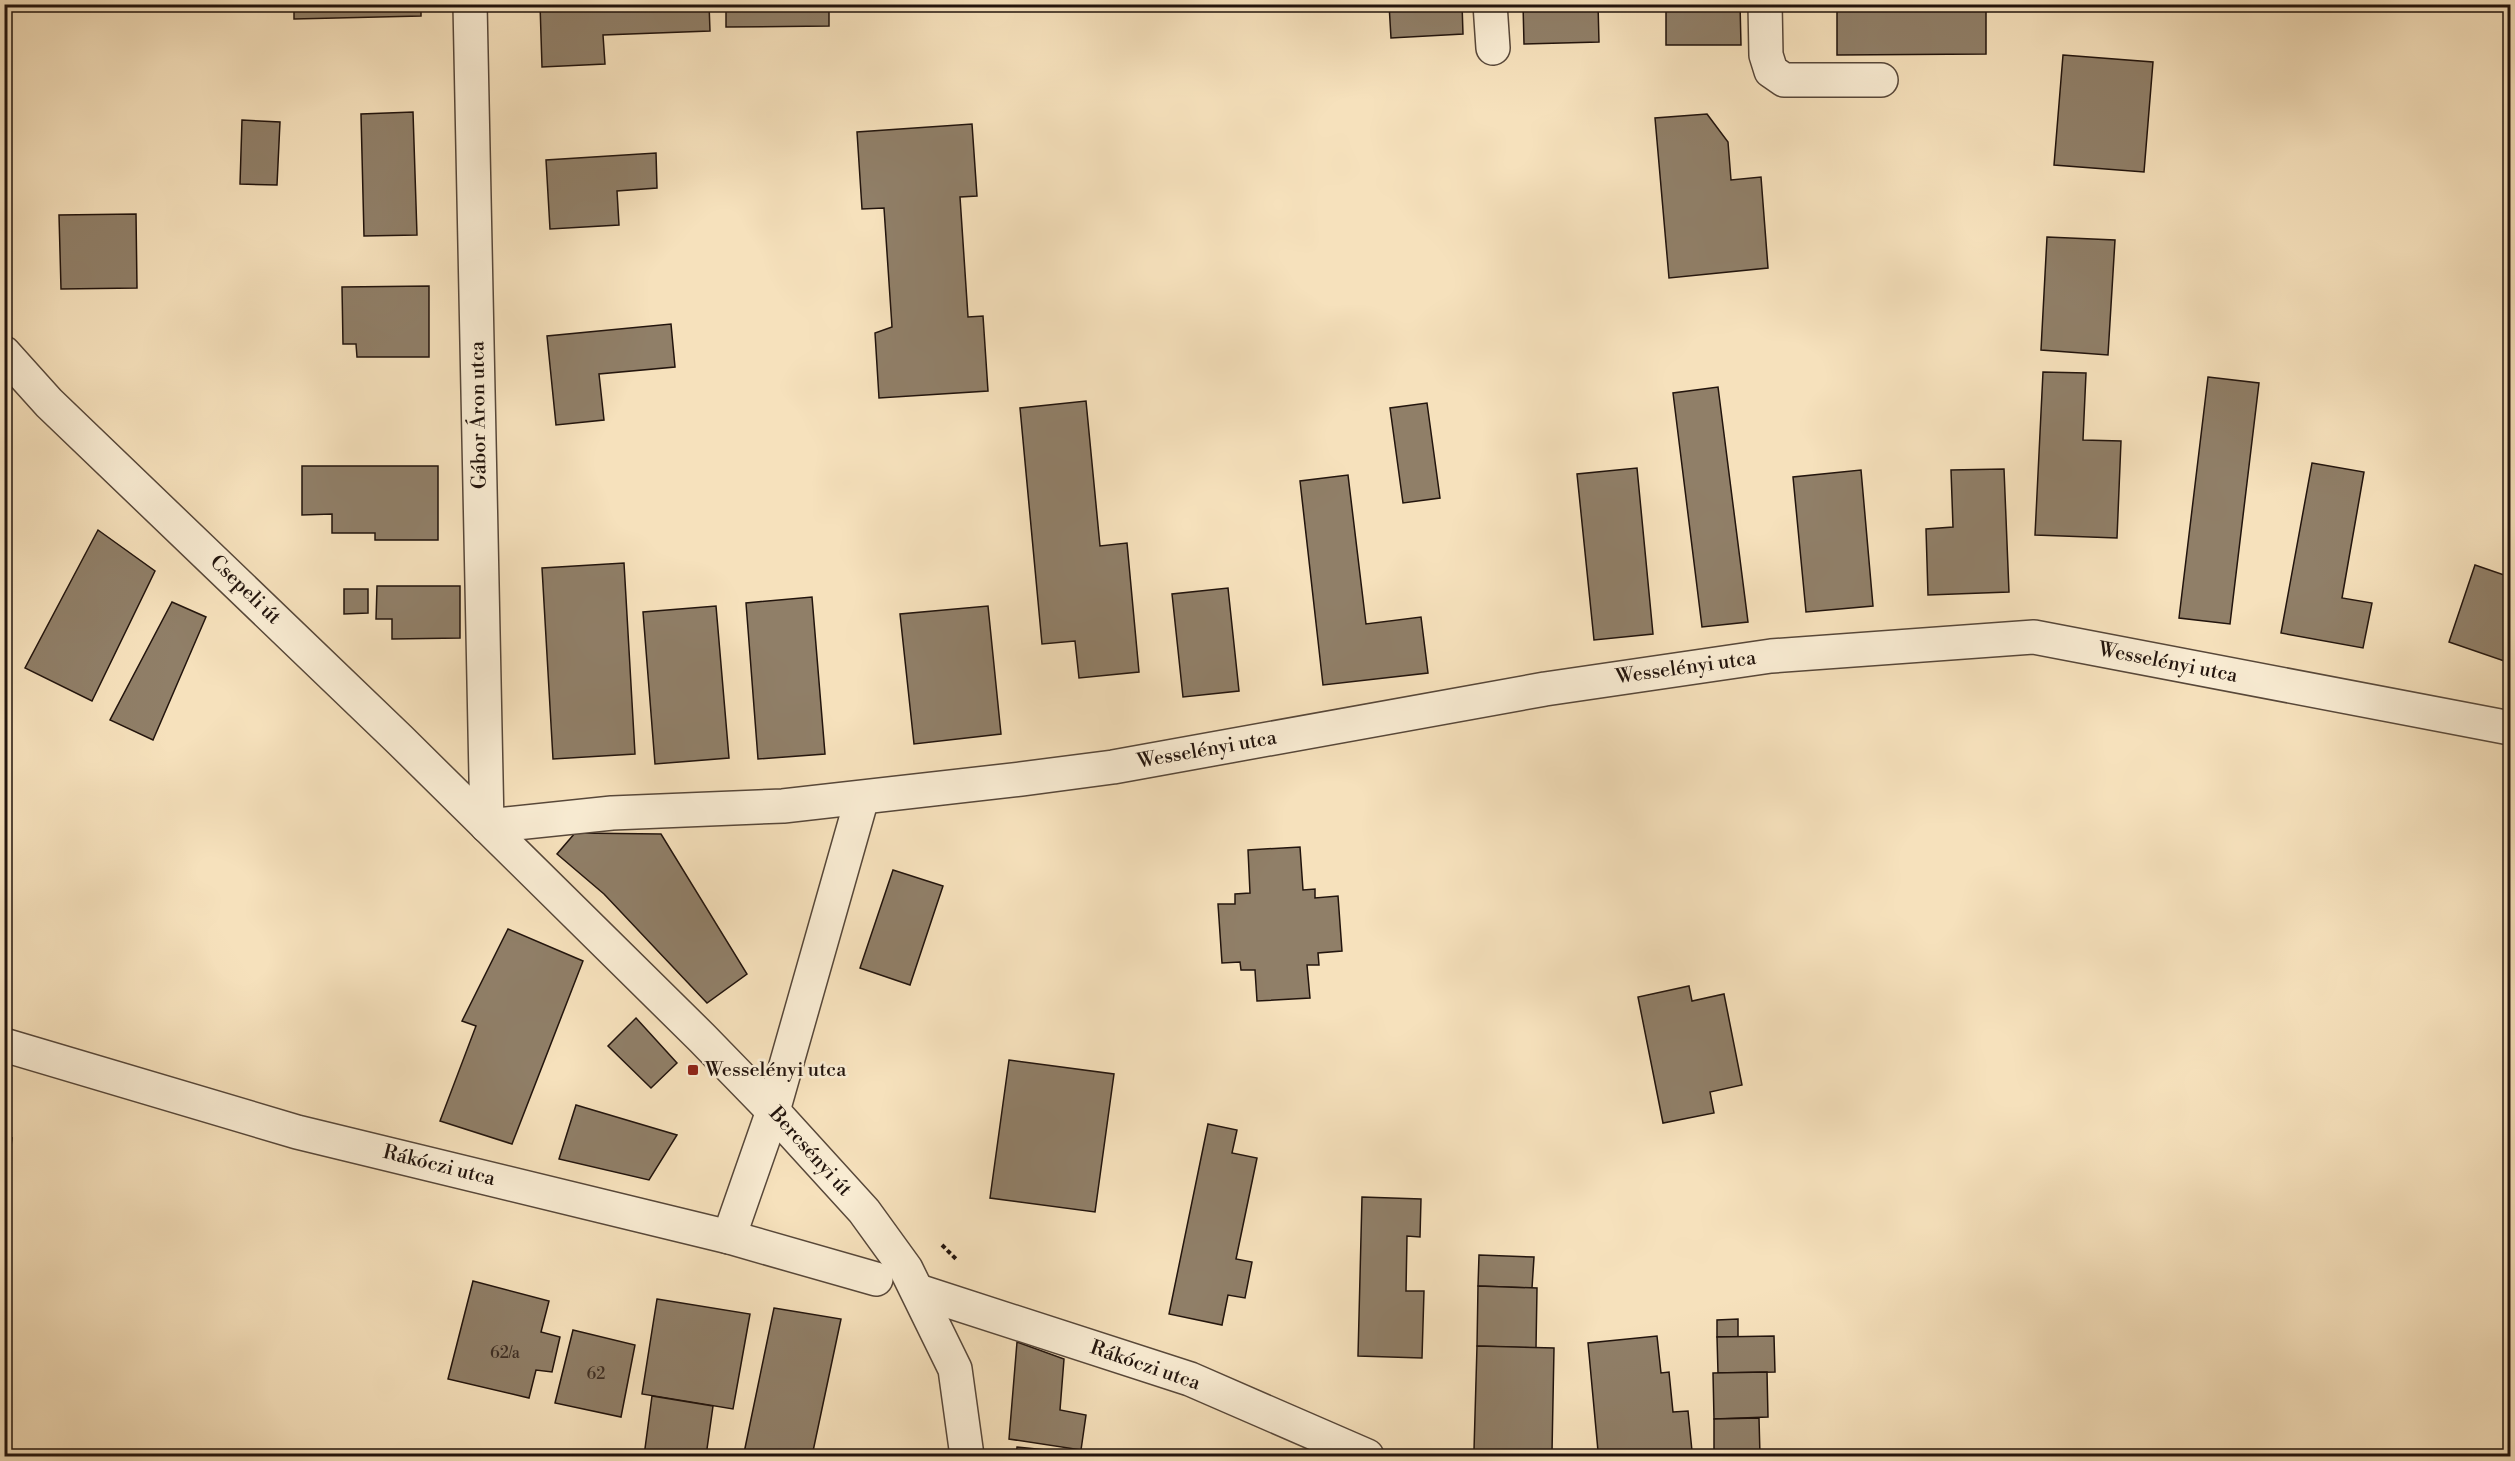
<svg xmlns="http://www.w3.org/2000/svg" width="2515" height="1461" font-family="'Libre Bodoni',serif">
  <rect width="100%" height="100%" fill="#f6e1bc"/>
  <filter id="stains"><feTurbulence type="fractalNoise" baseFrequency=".00333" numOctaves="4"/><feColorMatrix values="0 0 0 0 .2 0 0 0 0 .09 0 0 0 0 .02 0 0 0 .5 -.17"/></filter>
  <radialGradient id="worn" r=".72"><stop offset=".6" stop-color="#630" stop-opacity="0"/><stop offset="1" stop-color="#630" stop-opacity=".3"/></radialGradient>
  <g fill="#907f68" stroke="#22140d" stroke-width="1.5">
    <path d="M294,4H421V16L294,19Z"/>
    <path d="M540,4H709L710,31L603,35L605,64L542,67Z"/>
    <path d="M726,4H829V26L726,27Z"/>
    <path d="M859,4H950V5L859,7Z"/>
    <path d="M1389,4H1462L1463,34L1391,38Z"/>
    <path d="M1523,4H1598L1599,42L1524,44Z"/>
    <path d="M1666,4H1740L1741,45H1666Z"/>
    <path d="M1837,4H1986V54L1837,55Z"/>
    <path d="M2063,55L2153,62L2144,172L2054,165Z"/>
    <path d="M413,112L417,235L364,236L361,114Z"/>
    <path d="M1707,114L1728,142L1731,180L1761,177L1768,268L1669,278L1655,118Z"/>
    <path d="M242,120L280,122L277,185L240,184Z"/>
    <path d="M972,124L977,196L960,197L968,317L983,316L988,391L879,398L875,333L892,327L884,208L862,209L857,132Z"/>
    <path d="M656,153L657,188L617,191L619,225L550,229L546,160Z"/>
    <path d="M136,214L137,288L61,289L59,215Z"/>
    <path d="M2047,237L2115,240L2108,355L2041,350Z"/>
    <path d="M429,286V357H357L356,344H343L342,287Z"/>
    <path d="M671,324L675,367L599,374L604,420L556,425L547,336Z"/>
    <path d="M2043,372L2086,373L2083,440L2121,441L2117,538L2035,535Z"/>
    <path d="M2208,377L2259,383L2230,624L2179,618Z"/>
    <path d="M1718,387L1748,622L1702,627L1673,393Z"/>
    <path d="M1086,401L1100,546L1127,543L1139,672L1079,678L1075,641L1042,644L1020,408Z"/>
    <path d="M1427,403L1440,498L1403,503L1390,408Z"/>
    <path d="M2312,463L2364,472L2342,598L2372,603L2363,648L2281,633Z"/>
    <path d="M302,466H438V540H375V533H332V514L302,515Z"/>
    <path d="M1637,468L1653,634L1594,640L1577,474Z"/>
    <path d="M2004,469L2009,592L1928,595L1926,529L1953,527L1951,470Z"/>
    <path d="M1861,470L1873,606L1806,612L1793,477Z"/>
    <path d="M1348,475L1366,624L1421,617L1428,673L1323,685L1300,481Z"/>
    <path d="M98,530L155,571L92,701L25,668Z"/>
    <path d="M624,563L635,754L553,759L542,568Z"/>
    <path d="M2475,565L2510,577V663L2449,642Z"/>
    <path d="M377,586H460V638L392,639V619H376Z"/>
    <path d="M1228,588L1239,691L1183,697L1172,594Z"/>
    <path d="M344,589H368V613L344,614Z"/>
    <path d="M812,597L825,754L758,759L746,603Z"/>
    <path d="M172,602L206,617L153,740L110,720Z"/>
    <path d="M716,606L729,758L655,764L643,612Z"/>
    <path d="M988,606L1001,734L914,744L900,614Z"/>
    <path d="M575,833L661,834L747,974L707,1003L604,894L557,854Z"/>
    <path d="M1300,847L1303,890L1315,889V898L1338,896L1342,951L1318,953L1319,965H1307L1310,998L1257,1001L1255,970H1241L1240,962L1222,963L1218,904H1235V894L1250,893L1248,850Z"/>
    <path d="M893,870L943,886L910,985L860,968Z"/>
    <path d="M508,929L583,961L512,1144L440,1121L476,1026L462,1021Z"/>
    <path d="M1689,986L1692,1001L1724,994L1742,1085L1710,1092L1714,1113L1663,1123L1638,997Z"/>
    <path d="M636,1018L677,1063L651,1088L608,1046Z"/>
    <path d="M1009,1060L1114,1074L1095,1212L990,1198Z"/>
    <path d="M576,1105L677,1135L649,1180L559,1159Z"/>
    <path d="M1208,1124L1237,1130L1232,1153L1257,1158L1236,1259L1252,1262L1245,1298L1228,1295L1222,1325L1169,1314Z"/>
    <path d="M4,1137L12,1138L5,1197H4Z"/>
    <path d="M1362,1197L1421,1199L1420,1237L1407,1236L1406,1291H1424L1422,1358L1358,1356Z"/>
    <path d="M1479,1255L1534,1257L1532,1288L1478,1286Z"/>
    <path d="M473,1281L549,1301L541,1332L560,1337L552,1372L536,1370L529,1398L448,1379Z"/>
    <path d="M1478,1286L1537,1288L1536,1348L1477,1346Z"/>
    <path d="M657,1299L750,1314L733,1409L642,1394Z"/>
    <path d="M774,1308L841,1319L812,1456H764L744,1453Z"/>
    <path d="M1738,1319V1337H1717V1320Z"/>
    <path d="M573,1330L635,1345L621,1417L555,1403Z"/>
    <path d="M1657,1336L1661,1373L1669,1372L1673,1412L1688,1411L1692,1451L1646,1456H1596L1598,1451L1588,1343Z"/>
    <path d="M1774,1336L1775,1372L1718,1373L1717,1337Z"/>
    <path d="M1017,1342L1064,1359L1060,1410L1086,1415L1081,1450L1009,1439Z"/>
    <path d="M1477,1346L1554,1348L1552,1452L1474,1450Z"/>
    <path d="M1767,1372L1768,1417L1714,1419L1713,1373Z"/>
    <path d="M652,1396L713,1406L706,1456H644Z"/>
    <path d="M1759,1418L1760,1456H1714V1419Z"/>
    <path d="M1017,1447L1105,1456H1016Z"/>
  </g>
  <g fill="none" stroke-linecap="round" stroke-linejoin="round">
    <defs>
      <g id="minor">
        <path d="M470,4L487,826L612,813L783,806L1021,779L1113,767L1545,689L1771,656L2034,637L2510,728"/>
        <path d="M1490,4L1493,48"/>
        <path d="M1765,4L1766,55L1771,71L1784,80H1881"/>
        <path d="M4,1045L297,1132L729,1237L876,1279"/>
        <path d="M729,1237L773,1111L862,798"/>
        <path d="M918,1291L1190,1379L1367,1456"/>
      </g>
      <path id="tertiary" d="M4,353L49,403L400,740L702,1038L773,1111L864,1211L906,1269L955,1369L967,1456"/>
    </defs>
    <use href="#minor" stroke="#574739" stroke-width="36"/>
    <use href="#tertiary" stroke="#574739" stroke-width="36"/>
    <path stroke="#22140d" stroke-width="4" stroke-dasharray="4.5 3" stroke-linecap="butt" d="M942,1245L956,1259"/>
    <use href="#minor" stroke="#f9ecd3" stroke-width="33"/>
    <use href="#tertiary" stroke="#f9ecd3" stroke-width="33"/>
  </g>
  <rect fill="#8f2418" stroke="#f9ecd3" stroke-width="2" x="687" y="1064" width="12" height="12" rx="3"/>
  <g text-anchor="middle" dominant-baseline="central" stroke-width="5" stroke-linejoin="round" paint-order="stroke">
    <g font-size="16" fill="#3e2f24">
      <text x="505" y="1353">62/a</text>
      <text x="596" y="1374">62</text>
    </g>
    <g font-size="20" fill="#22140d" stroke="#f9ecd3">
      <text transform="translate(479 415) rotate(-91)">Gábor Áron utca</text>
      <text transform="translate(245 590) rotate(44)">Csepeli út</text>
      <text transform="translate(2168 663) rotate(11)">Wesselényi utca</text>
      <text transform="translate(1686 668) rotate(-8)">Wesselényi utca</text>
      <text transform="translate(1207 750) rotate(-10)">Wesselényi utca</text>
      <text transform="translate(810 1152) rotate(48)">Bercsényi út</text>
      <text transform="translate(439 1166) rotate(14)">Rákóczi utca</text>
      <text transform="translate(1145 1366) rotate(19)">Rákóczi utca</text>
    </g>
    <g font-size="20" fill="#22140d" stroke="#f9ecd3" text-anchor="start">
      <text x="705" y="1070">Wesselényi utca</text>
    </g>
  </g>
  <rect width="2515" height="1461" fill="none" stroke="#f6e1bc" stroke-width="24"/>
  <rect x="6" y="6" width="2503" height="1449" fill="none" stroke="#22140d" stroke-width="3"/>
  <rect x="12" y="12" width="2491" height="1437" fill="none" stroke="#22140d" stroke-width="1.5"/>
  <rect width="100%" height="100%" filter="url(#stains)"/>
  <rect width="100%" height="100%" fill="url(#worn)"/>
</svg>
